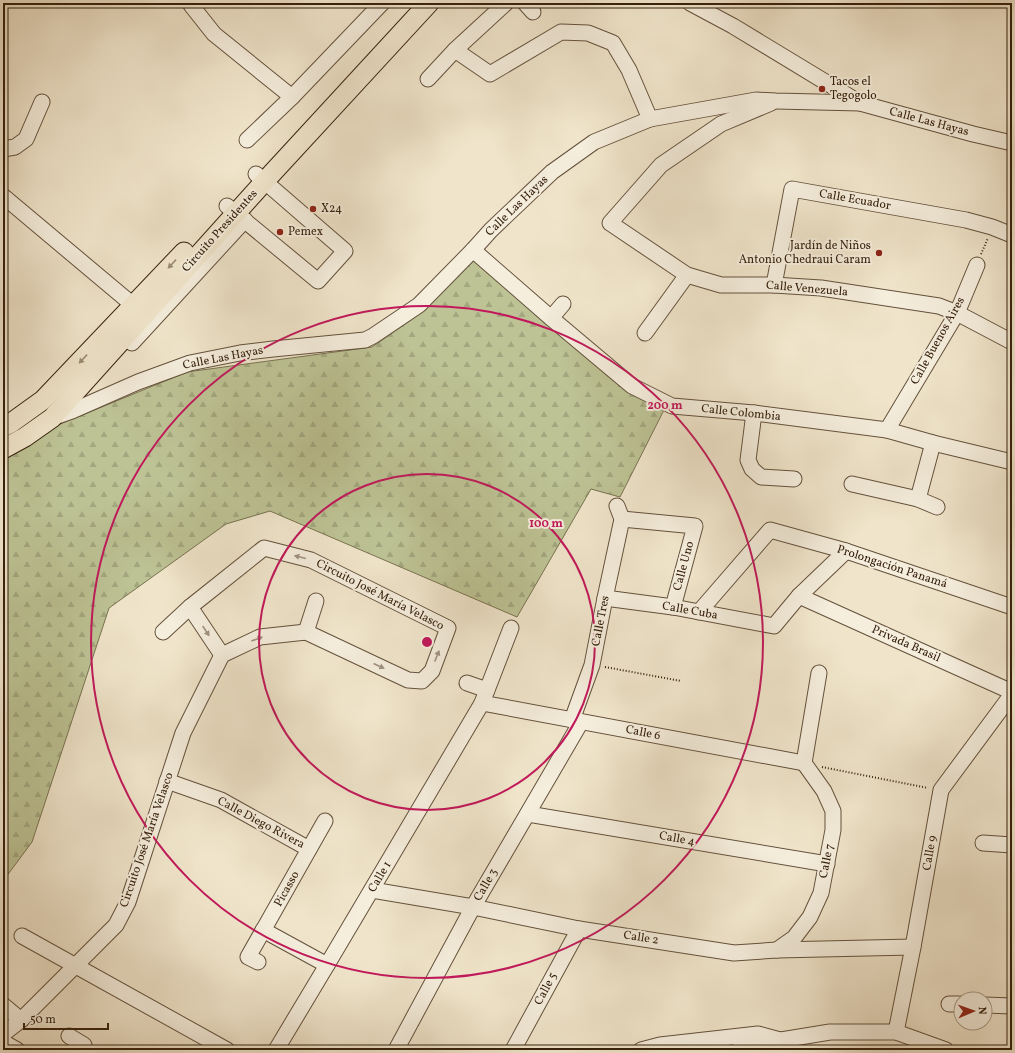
<svg xmlns="http://www.w3.org/2000/svg" width="1015" height="1053" font-family="Vollkorn,serif">
  <defs>
    <pattern id="forest-firs" width="22" height="20" patternUnits="userSpaceOnUse"><rect width="22" height="20" fill="#bdc395"/><path d="M5 1l3.5 6h-7zM16 11l3.5 6h-7z" fill="#a3a77f"/></pattern>
  </defs>
  <rect width="100%" height="100%" fill="#f0e5cb"/>
  <filter id="stains"><feTurbulence type="fractalNoise" baseFrequency=".005" numOctaves="4"/><feColorMatrix values="0 0 0 0 .2 0 0 0 0 .09 0 0 0 0 .02 0 0 0 .5 -.17"/></filter>
  <radialGradient id="worn" r=".72"><stop offset=".6" stop-color="#630" stop-opacity="0"/><stop offset="1" stop-color="#630" stop-opacity=".3"/></radialGradient>
  <path fill="url(#forest-firs)" stroke="#797250" d="M474,257L664,410L620,497L591,489L517,617L270,511L226,524L109,608L32,842L3,881V456L48,429L187,372L372,347L424,311Z"/>
  <g fill="none" stroke-linecap="round" stroke-linejoin="round">
    <defs>
      <g id="minor">
        <path d="M191,3V5L214,34L292,97"/>
        <path d="M525,3L533,12"/>
        <path d="M690,3L733,26L860,103"/>
        <path d="M455,50L490,74L561,32L588,33L613,43L629,70L650,119"/>
        <path d="M428,79L455,50L506,3"/>
        <path d="M771,103L721,124L661,165L610,223L687,275L721,285H774L821,288L939,306L957,313L1012,342"/>
        <path d="M247,140L292,97L382,3"/>
        <path d="M3,149L15,147L26,139L42,102"/>
        <path d="M3,196L133,305"/>
        <path d="M227,206L318,281L345,251L256,174"/>
        <path d="M473,250L551,318L632,386L672,406L754,413L887,430L933,443L1012,462"/>
        <path d="M774,285L792,189L966,220L992,227L1012,235"/>
        <path d="M551,318L563,304"/>
        <path d="M645,333L687,275"/>
        <path d="M132,343L245,220"/>
        <path d="M754,413L748,460L752,469L761,477L794,479"/>
        <path d="M52,418L72,411L138,382L190,363L240,353L273,349L365,340L373,336L419,305L473,250L491,230L552,172L594,142L650,119L756,100L776,101L860,103L973,134L1012,143"/>
        <path d="M887,430L957,313L977,265"/>
        <path d="M852,484L918,499L937,507"/>
        <path d="M918,499L933,443"/>
        <path d="M617,506L622,519"/>
        <path d="M622,519L695,526L673,607"/>
        <path d="M799,596L1012,692"/>
        <path d="M605,598L673,607L774,626L799,596L846,551"/>
        <path d="M190,607L222,655"/>
        <path d="M699,612L770,530L846,551L1012,607"/>
        <path d="M306,632L316,601"/>
        <path d="M467,683L487,690"/>
        <path d="M482,703L804,763"/>
        <path d="M572,720L592,665L605,598L622,519"/>
        <path d="M804,763L819,673"/>
        <path d="M167,781L221,800L309,849"/>
        <path d="M528,814L827,864"/>
        <path d="M983,843L1012,845"/>
        <path d="M372,890L473,907L579,929L734,953L777,950L913,947"/>
        <path d="M263,930L327,965"/>
        <path d="M22,936L227,1050"/>
        <path d="M777,950L794,938L810,917L821,893L833,830V811L824,791L804,763"/>
        <path d="M258,962L248,957L325,821"/>
        <path d="M949,1004H961"/>
        <path d="M3,1005L21,1020"/>
        <path d="M985,1005L1012,1006"/>
        <path d="M896,1032L913,947L941,790L1012,694"/>
        <path d="M3,1034L21,1020L116,925L128,902L183,733L222,655L260,637L306,632L408,680L422,681L432,671L448,628L311,560L264,548L190,607L163,632"/>
        <path d="M69,1036L84,1045L81,1050"/>
        <path d="M3,1042L17,1050"/>
        <path d="M276,1050L327,965L482,703L511,628"/>
        <path d="M396,1050L473,907L581,722"/>
        <path d="M513,1050L579,929"/>
        <path d="M641,1050L660,1045L758,1034L780,1040"/>
        <path d="M738,1050L781,1040L830,1032H896L946,1050"/>
      </g>
      <g id="major">
        <path d="M3,427L11,423L43,400L184,252"/>
        <path d="M3,449L25,437L52,418L264,182L429,3"/>
      </g>
    </defs>
    <use href="#minor" stroke="#64513c" stroke-width="17"/>
    <use href="#major" stroke="#35200c" stroke-width="21"/>
    <g stroke="#35200c" stroke-width="2" stroke-dasharray="1 2" stroke-linecap="butt">
      <path d="M981,254L988,238"/>
      <path d="M605,667L681,681"/>
      <path d="M822,767L928,788"/>
    </g>
    <use href="#minor" stroke="#f5eedd" stroke-width="15"/>
    <use href="#major" stroke="#f0e5cb" stroke-width="19"/>
  </g>
  <defs><path id="oneway-solid" d="M-6-.8H1V-3.2L6.5 0L1 3.2V.8H-6Z"/></defs>
  <g fill="#9c8c75">
    <use href="#oneway-solid" transform="translate(172 264) rotate(133)"/>
    <use href="#oneway-solid" transform="translate(83 359) rotate(133)"/>
  </g>
  <g fill="#9f917f">
    <use href="#oneway-solid" transform="translate(300 557) rotate(-166)"/>
    <use href="#oneway-solid" transform="translate(206 631) rotate(57)"/>
    <use href="#oneway-solid" transform="translate(257 639) rotate(-20)"/>
    <use href="#oneway-solid" transform="translate(437 656) rotate(-68)"/>
    <use href="#oneway-solid" transform="translate(379 666) rotate(25)"/>
  </g>
  <g fill="none" stroke="#c2185b" stroke-width="2">
    <circle cx="427" cy="642" r="168"/>
    <circle cx="427" cy="642" r="336"/>
  </g>
  <g fill="#8f2418" stroke="#f5eedd" stroke-width="1.5">
    <circle cx="822" cy="89" r="4"/>
    <circle cx="313" cy="209" r="4"/>
    <circle cx="280" cy="232" r="4"/>
    <circle cx="879" cy="253" r="4"/>
  </g>
  <g text-anchor="middle" dominant-baseline="central" stroke-width="4" stroke-linejoin="round" paint-order="stroke">
    <g font-size="12" fill="#35200c" stroke="#f5eedd" text-anchor="start">
      <text x="830" y="82">Tacos el<tspan x="830" dy="14">Tegogolo</tspan></text>
      <text x="321" y="209">X24</text>
      <text x="288" y="232">Pemex</text>
      <text x="871" y="246" text-anchor="end">Jardín de Niños<tspan x="871" dy="14">Antonio Chedraui Caram</tspan></text>
    </g>
    <g font-size="12" fill="#35200c" stroke="#f5eedd">
      <text transform="translate(929 122) rotate(15)">Calle Las Hayas</text>
      <text transform="translate(855 200) rotate(10)">Calle Ecuador</text>
      <text transform="translate(517 206) rotate(-44)">Calle Las Hayas</text>
      <text transform="translate(220 231) rotate(-48)">Circuito Presidentes</text>
      <text transform="translate(807 289) rotate(5)">Calle Venezuela</text>
      <text transform="translate(938 341) rotate(-61)">Calle Buenos Aires</text>
      <text transform="translate(223 358) rotate(-11)">Calle Las Hayas</text>
      <text transform="translate(741 413) rotate(6)">Calle Colombia</text>
      <text transform="translate(684 566) rotate(-75)">Calle Uno</text>
      <text transform="translate(892 567) rotate(18)">Prolongación Panamá</text>
      <text transform="translate(380 595) rotate(27)">Circuito José María Velasco</text>
      <text transform="translate(690 611) rotate(10)">Calle Cuba</text>
      <text transform="translate(601 621) rotate(-79)">Calle Tres</text>
      <text transform="translate(906 644) rotate(24)">Privada Brasil</text>
      <text transform="translate(643 733) rotate(11)">Calle 6</text>
      <text transform="translate(261 823) rotate(28)">Calle Diego Rivera</text>
      <text transform="translate(677 839) rotate(10)">Calle 4</text>
      <text transform="translate(147 840) rotate(-71)">Circuito José María Velasco</text>
      <text transform="translate(930 853) rotate(-80)">Calle 9</text>
      <text transform="translate(827 861) rotate(-79)">Calle 7</text>
      <text transform="translate(380 877) rotate(-59)">Calle 1</text>
      <text transform="translate(486 885) rotate(-60)">Calle 3</text>
      <text transform="translate(287 889) rotate(-61)">Picasso</text>
      <text transform="translate(641 938) rotate(9)">Calle 2</text>
      <text transform="translate(546 989) rotate(-62)">Calle 5</text>
    </g>
  </g>
  <circle cx="427" cy="642" r="6" fill="#c2185b" stroke="#f5eedd" stroke-width="2"/>
  <g font-size="12" text-anchor="middle" font-weight="bold" fill="#c2185b" stroke="#f5eedd" stroke-width="4" stroke-linejoin="round" paint-order="stroke">
    <text x="665" y="409">200 m</text>
    <text x="546" y="527">100 m</text>
  </g>
  <rect width="1015" height="1053" fill="none" stroke="#f0e5cb" stroke-width="16"/>
  <rect x="4" y="4" width="1007" height="1045" fill="none" stroke="#35200c" stroke-width="2"/>
  <rect x="8" y="8" width="999" height="1037" fill="none" stroke="#35200c"/>
  <g transform="translate(973 1011) rotate(88)"><circle r="19" fill="#f5eedd" stroke="#a89c89"/>
  <path d="M0-3L7 15L0 10L-7 15Z" fill="#8f2418"/>
  <text y="-6" font-size="11" font-weight="bold" text-anchor="middle" fill="#35200c">N</text>
  </g>
  <path d="M24 1023v6h84v-6" fill="none" stroke="#35200c" stroke-width="2"/>
  <text x="30" y="1023" font-size="12" fill="#35200c" stroke="#f5eedd" stroke-width="3" paint-order="stroke">50 m</text>
  <rect width="100%" height="100%" filter="url(#stains)"/>
  <rect width="100%" height="100%" fill="url(#worn)"/>
</svg>
